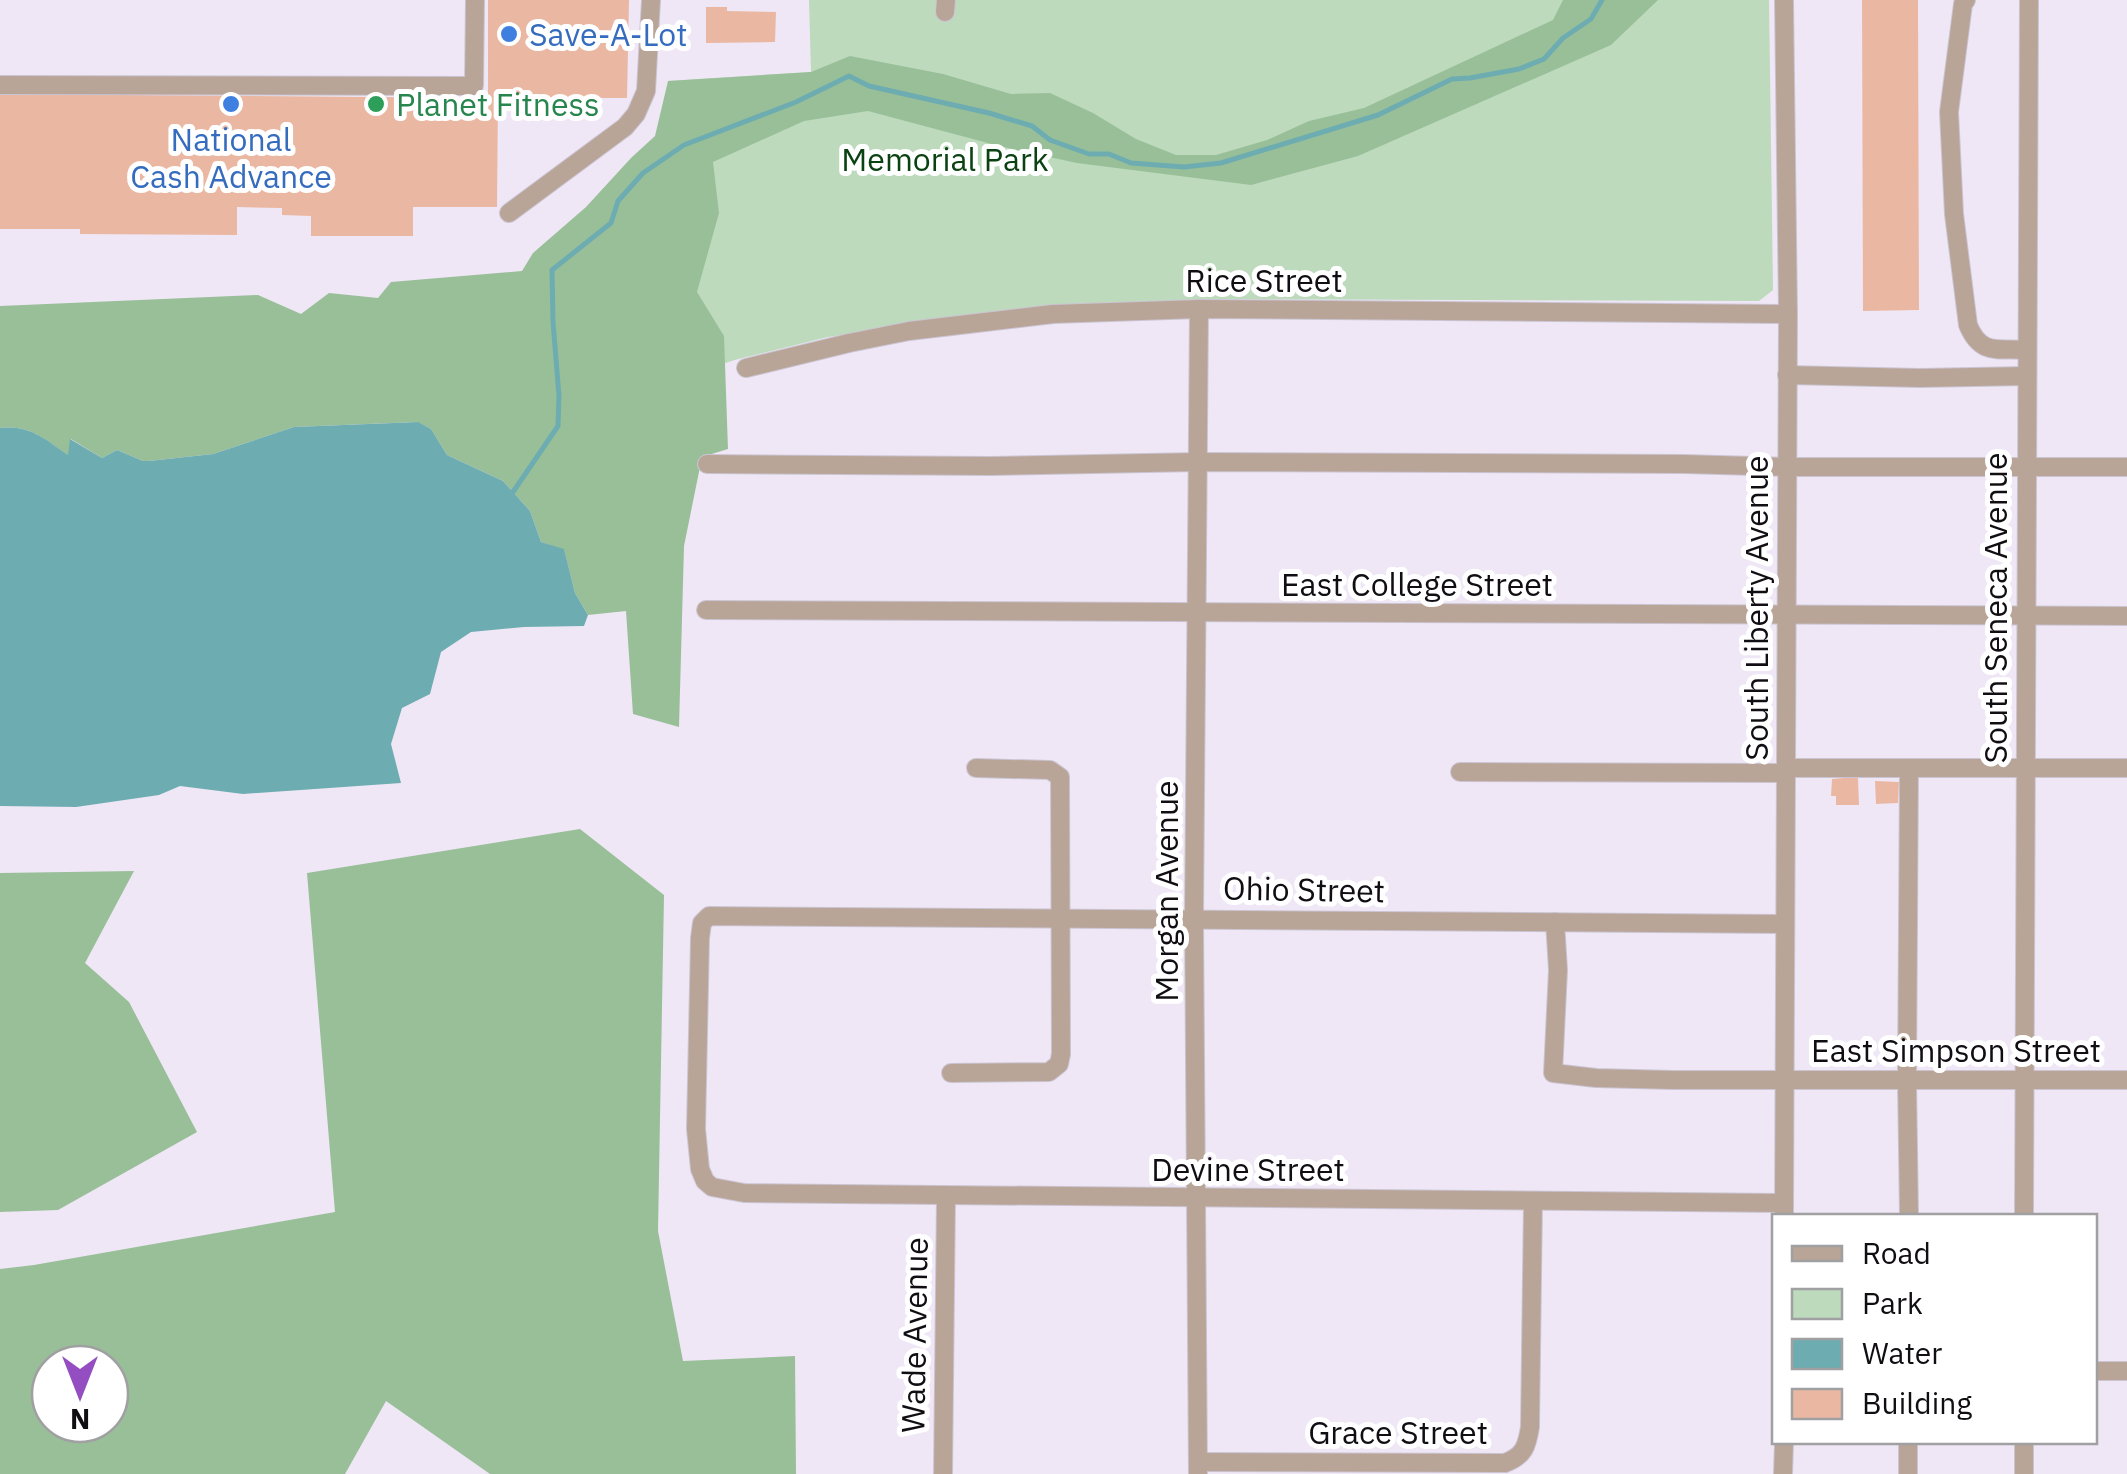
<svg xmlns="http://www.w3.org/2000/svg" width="2127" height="1474" font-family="'IBM Plex Sans',sans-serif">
  <rect width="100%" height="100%" fill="#efe7f6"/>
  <path fill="#bddabd" d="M809,0H1769L1773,290L1759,301L1203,299L1028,308L828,337L738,359L668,381V81L811,72Z"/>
  <g fill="#99bf99" fill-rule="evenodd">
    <path d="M1563,0H1658L1611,45L1358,156L1251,185L1077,163L999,146L868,111L804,121L713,162L719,213L697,292L724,336L728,449L702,457L684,546L679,727L633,714L626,611L588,615L575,593L564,550L541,542L530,511L503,481L447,455L431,429L417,422L294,427L213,454L149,461H143L117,450L102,458L71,439L69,456C44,439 31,425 0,428V306L258,295L301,314L329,293L378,298L391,282L522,271L533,253L586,207L631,158L655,136L668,81L811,72L850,56L943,74L1011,94L1050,93L1093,113L1136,139L1176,155H1216L1267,140L1309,121L1364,108L1553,20Z"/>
    <path d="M580,829L664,895L658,1231L683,1361L795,1356L796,1474H490L386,1401L345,1474H0V1269L34,1265L335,1212L307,873ZM110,1364V1424H50V1364Z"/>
    <path d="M134,871L85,963L129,1002L197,1132L58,1210L0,1212V873Z"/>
  </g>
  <path fill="#6dadb1" d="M418,422L431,429L447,455L503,481L530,511L541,542L564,549L575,593L588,615L584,626L524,627L471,632L441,652L430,694L402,708L391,744L401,783L243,794L180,786L159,795L76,807L0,806V428C31,425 44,439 68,455L70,439L102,458L117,450L143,461H149L213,454L294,427Z"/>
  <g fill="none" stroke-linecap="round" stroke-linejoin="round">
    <path stroke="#6dadb1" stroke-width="5" d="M506,494L513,492L558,426L559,396L553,322L552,270L611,223L618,201L643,173L684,145L796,102L849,76L869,86L989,113L1032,126L1050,140L1089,154H1109L1131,163L1184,167L1221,163L1378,115L1452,79L1470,78L1519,69L1544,59L1563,38L1591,19L1602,0"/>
  </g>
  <g fill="#eab8a2">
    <path d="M488,0H629L627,98H498L497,207H413V236H311V216L282,215V208L237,207V235L80,234V229H0V94L488,98Z"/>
    <path d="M1862,0H1918L1919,310L1863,311Z"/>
    <path d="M706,7H727V11L776,12L775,42L706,43Z"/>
    <path d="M1844,776L1858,778L1859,805H1836V796H1831L1832,779L1844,778Z"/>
    <path d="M1875,781L1899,782L1898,803L1876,804Z"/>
  </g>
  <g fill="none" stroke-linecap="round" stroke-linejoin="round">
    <defs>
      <g id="minor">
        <path d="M1784,0L1788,314L1784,1216"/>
        <path d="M1966,0L1963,4L1949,112L1954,214L1968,325C1981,356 1997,348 2027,350"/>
        <path d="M945,12L946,0"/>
        <path d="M0,85L474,86L475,0"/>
        <path d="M509,213L625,127L636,114L646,91L651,0"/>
        <path d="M746,368L849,343L909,331L1053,314L1199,309L1788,314"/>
        <path d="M1787,375L1920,378L2027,376"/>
        <path d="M707,464L991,466L1198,462L1684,464L1787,467H2127"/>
        <path d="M706,610L2127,616"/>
        <path d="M1785,768H2127"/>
        <path d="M1460,772L1785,773"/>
        <path d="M1555,922L1558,970L1553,1073L1596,1078L1673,1080H2127"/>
        <path d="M951,1073L1049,1072L1059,1064L1061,1054L1060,777L1050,770L976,768"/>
        <path d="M1784,1203L744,1193L712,1187L705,1181L700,1169L696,1129L700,938L702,923L709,916L1785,924"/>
        <path d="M1909,1216L1907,1081L1909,768"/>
        <path d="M2024,1216L2029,0"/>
        <path d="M2094,1371H2127"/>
        <path d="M1198,1462L1505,1463C1524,1456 1527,1446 1530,1427L1533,1201"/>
        <path d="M943,1474L946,1196"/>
        <path d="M1198,1474L1194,918L1199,309"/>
        <path d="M1783,1474L1784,1442"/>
        <path d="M1908,1474V1442"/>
        <path d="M2024,1474V1442"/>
      </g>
    </defs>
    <use href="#minor" stroke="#cbc4d2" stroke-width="20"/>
    <use href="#minor" stroke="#b8a597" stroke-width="18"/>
  </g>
  <g fill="#3f7fe0" stroke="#fff" stroke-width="4">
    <circle cx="509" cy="34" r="10"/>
    <circle cx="231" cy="104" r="10"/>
  </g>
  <circle fill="#2e9e5b" stroke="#fff" stroke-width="4" cx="376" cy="104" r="10"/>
  <g text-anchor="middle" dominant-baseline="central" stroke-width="10" stroke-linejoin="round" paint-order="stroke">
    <g font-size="32" fill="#366cbe" stroke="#fff" text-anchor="start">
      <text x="529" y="34">Save-A-Lot</text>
      <text x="231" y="139" text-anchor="middle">National<tspan x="231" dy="37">Cash Advance</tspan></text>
    </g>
    <g font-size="32" fill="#27864d" stroke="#fff" text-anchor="start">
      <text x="396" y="104">Planet Fitness</text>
    </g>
    <g font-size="32" fill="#0a4212" stroke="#fff">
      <text x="945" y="159">Memorial Park</text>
    </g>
    <g font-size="32" fill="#110e13" stroke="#fff">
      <text x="1264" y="280">Rice Street</text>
      <text x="1417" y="584">East College Street</text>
      <text transform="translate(1756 608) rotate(-90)">South Liberty Avenue</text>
      <text transform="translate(1995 608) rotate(-90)">South Seneca Avenue</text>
      <text transform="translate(1304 889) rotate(1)">Ohio Street</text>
      <text transform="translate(1166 891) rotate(-90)">Morgan Avenue</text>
      <text x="1956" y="1050">East Simpson Street</text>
      <text x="1248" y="1169">Devine Street</text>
      <text transform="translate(914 1335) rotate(-89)">Wade Avenue</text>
      <text x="1398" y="1432">Grace Street</text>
    </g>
  </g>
  <rect x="1772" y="1214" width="325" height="230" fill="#ffffff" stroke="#a09fa1" stroke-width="2.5"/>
  <rect x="1792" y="1246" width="50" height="15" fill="#b8a597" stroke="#a09fa1" stroke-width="2.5"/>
  <text x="1862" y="1264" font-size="30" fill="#110e13">Road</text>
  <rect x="1792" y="1289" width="50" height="30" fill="#bddabd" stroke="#a09fa1" stroke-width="2.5"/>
  <text x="1862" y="1314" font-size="30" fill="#110e13">Park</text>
  <rect x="1792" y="1339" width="50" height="30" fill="#6dadb1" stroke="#a09fa1" stroke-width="2.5"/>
  <text x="1862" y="1364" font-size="30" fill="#110e13">Water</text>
  <rect x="1792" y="1389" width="50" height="30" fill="#eab8a2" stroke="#a09fa1" stroke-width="2.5"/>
  <text x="1862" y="1414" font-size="30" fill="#110e13">Building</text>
  <g transform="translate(80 1394) rotate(180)"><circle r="48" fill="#ffffff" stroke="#a09fa1" stroke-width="2.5"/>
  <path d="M0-8L18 38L0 25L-18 38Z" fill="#944ec1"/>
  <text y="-15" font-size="28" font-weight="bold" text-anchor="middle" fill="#110e13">N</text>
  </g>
</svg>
